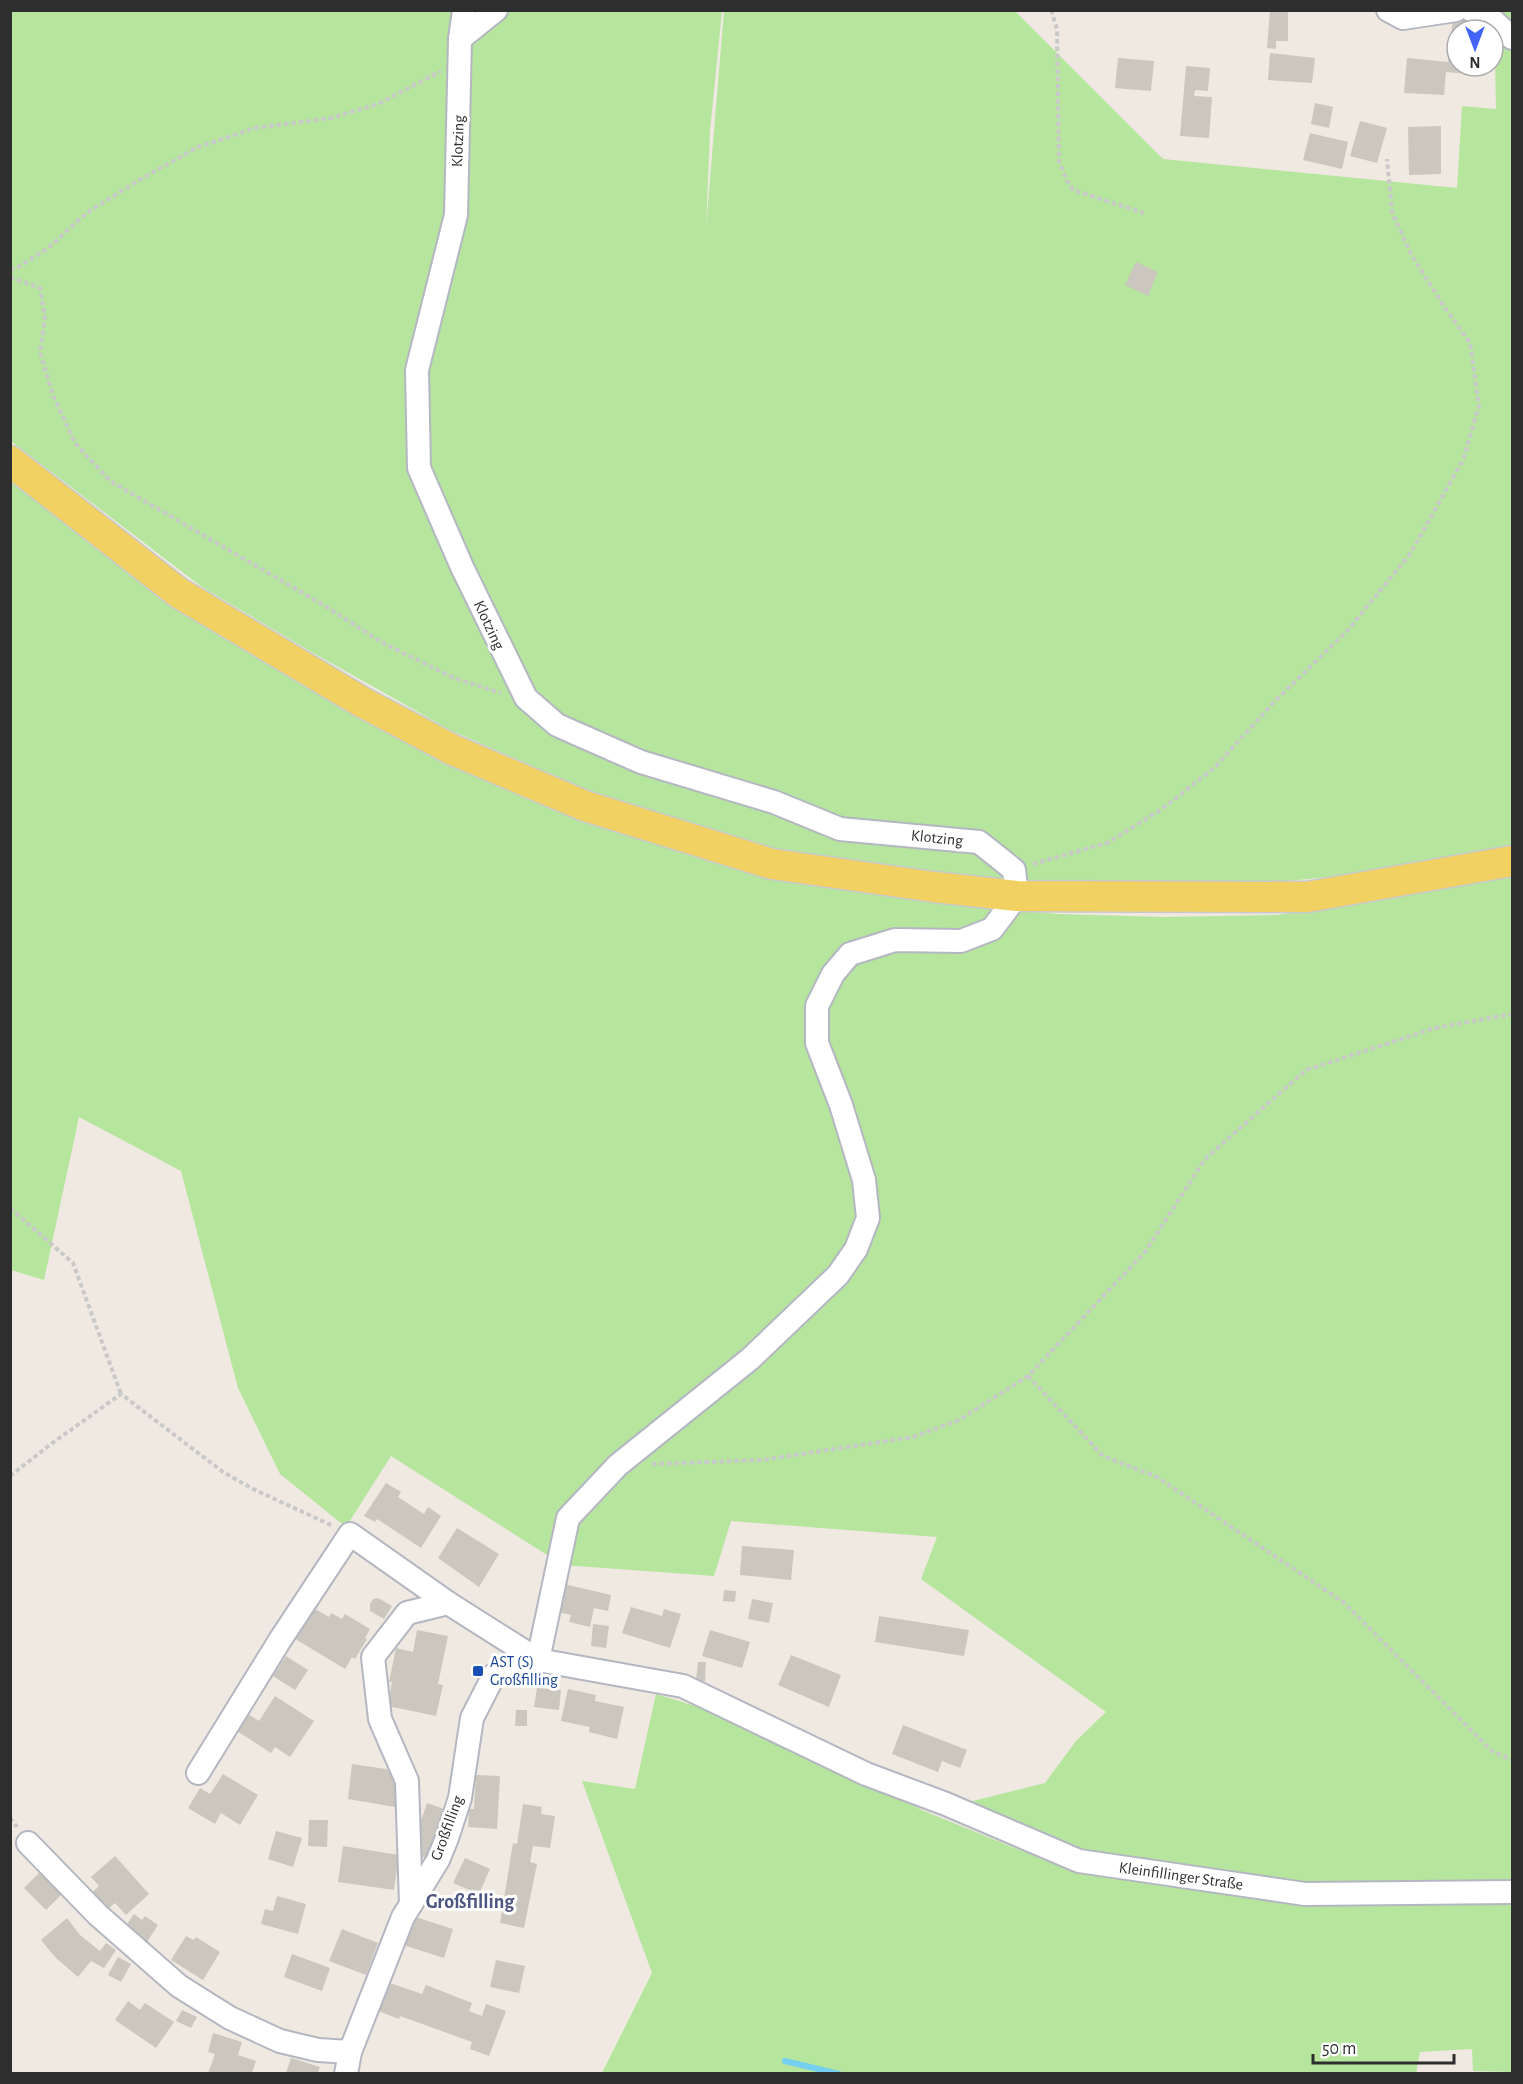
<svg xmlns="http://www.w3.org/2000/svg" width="1523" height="2084" font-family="'Alegreya Sans',sans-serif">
  <rect width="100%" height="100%" fill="#efe9e1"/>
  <g fill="#b6e59e">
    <path d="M10,11H722L710,131L706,227L724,11H1015L1163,159L1457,188L1462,106L1496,109L1494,11H1512V847L1388,871L1267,883L972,884L793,855L675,821L582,788L450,730L308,650L202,587L11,441Z"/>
    <path d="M10,478L161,591L698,854L793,883L936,903L1059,914L1164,917L1277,915L1385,899L1512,875V1887L1305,1890L1088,1856L965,1803L1045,1783L1076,1741L1106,1712L921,1579L937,1537L731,1521L714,1576L563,1565L391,1456L346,1527L280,1474L238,1388L181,1171L79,1117L44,1280L11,1270Z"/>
    <path d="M656,1694L744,1721L924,1811L1062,1867L1146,1881L1512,1899V2072L1473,2071L1472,2049L1420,2052L1416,2074L602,2073L652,1973L582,1781L635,1789Z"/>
  </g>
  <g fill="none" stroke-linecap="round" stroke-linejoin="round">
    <path stroke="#75cff0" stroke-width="6" d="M785,2061L839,2074"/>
  </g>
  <g fill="#cbc7bf">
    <path d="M1270,10L1288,11V41H1276V49L1267,48Z"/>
    <path d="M1453,18L1485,21L1484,30H1457V66H1480L1479,75L1446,72L1444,95L1404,93L1407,58L1448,62Z"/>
    <path d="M1270,53L1315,58L1312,83L1268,80Z"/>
    <path d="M1118,58L1154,61L1151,91L1115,88Z"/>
    <path d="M1186,66L1210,68L1208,91L1195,90L1194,96L1212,97L1209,138L1180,136Z"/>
    <path d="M1315,103L1333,107L1329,128L1311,124Z"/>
    <path d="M1360,121L1387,128L1377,163L1350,156Z"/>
    <path d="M1441,126V174L1409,175L1408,127Z"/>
    <path d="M1310,133L1348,142L1342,169L1303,160Z"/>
    <path d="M1136,262L1158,272L1148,296L1125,285Z"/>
    <path d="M386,1483L401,1492L398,1497L424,1514L428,1507L441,1516L421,1548L377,1519L375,1522L364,1516Z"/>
    <path d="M457,1528L499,1554L479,1587L438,1558Z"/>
    <path d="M742,1546L794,1550L791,1580L740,1575Z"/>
    <path d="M564,1584L611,1595L608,1611L594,1608L590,1627L569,1622L571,1615L558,1612Z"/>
    <path d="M724,1590L736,1591L735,1602L723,1601Z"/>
    <path d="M378,1598L392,1606L384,1619L370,1611V1604L373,1599Z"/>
    <path d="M752,1599L773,1603L769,1623L748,1619Z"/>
    <path d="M310,1606L329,1617L331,1613L342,1619L345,1614L370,1629L365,1638L367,1639L355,1659L352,1657L345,1669L292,1637Z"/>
    <path d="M631,1607L662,1616L664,1609L681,1614L670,1648L622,1633Z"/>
    <path d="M879,1616L969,1630L964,1656L875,1642Z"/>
    <path d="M593,1624L609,1626L606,1648L591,1646Z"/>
    <path d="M417,1630L448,1636L438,1684L443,1685L436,1716L388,1706L392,1682H389L396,1648L413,1652Z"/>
    <path d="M710,1630L750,1642L742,1668L702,1656Z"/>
    <path d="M791,1655L841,1675L829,1707L778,1685Z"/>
    <path d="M286,1656L308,1670L295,1690L273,1676Z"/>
    <path d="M698,1662H706L705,1681H696Z"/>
    <path d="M537,1688L561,1690L559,1710L534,1707Z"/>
    <path d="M568,1689L596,1695L595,1701L624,1707L617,1739L589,1732L590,1727L561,1721Z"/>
    <path d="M275,1696L314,1721L290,1757L275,1747L271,1753L237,1731L248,1714L259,1721Z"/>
    <path d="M516,1710H527V1726H515Z"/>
    <path d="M903,1725L967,1750L960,1768L942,1761L938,1772L892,1754Z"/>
    <path d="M352,1764L399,1771L395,1807L348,1799Z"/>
    <path d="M223,1774L258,1795L240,1825L221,1813L215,1824L188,1808L200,1788L210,1794Z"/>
    <path d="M476,1775L500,1776L497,1829L468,1827L469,1809H474Z"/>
    <path d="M427,1803L444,1809L426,1858L410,1853Z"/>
    <path d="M523,1804L542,1807L541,1814L555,1816L550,1848L533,1846L530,1862L537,1864L524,1928L500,1923L513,1843L517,1844Z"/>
    <path d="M309,1820H328L327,1847L308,1846Z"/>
    <path d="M276,1831L302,1838L293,1867L268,1859Z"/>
    <path d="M343,1846L399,1855L394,1890L338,1882Z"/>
    <path d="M115,1856L149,1894L126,1915L115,1903L104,1912L89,1895L99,1886L91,1877Z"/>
    <path d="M465,1858L490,1869L479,1894L453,1883Z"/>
    <path d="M40,1872L62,1894L46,1910L24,1888Z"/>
    <path d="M277,1896L306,1904L298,1934L261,1924L265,1909L273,1911Z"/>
    <path d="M134,1914L142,1920L145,1916L158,1925L147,1942L125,1927Z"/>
    <path d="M409,1915L453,1929L444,1958L400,1944Z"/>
    <path d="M67,1918L80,1935L100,1951L106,1943L116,1950L104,1968L91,1961L78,1977L56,1958L41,1940Z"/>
    <path d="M342,1929L378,1943L366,1975L329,1961Z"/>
    <path d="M186,1936L194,1940L196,1937L220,1952L203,1980L171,1960Z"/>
    <path d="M292,1954L330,1968L322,1991L284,1977Z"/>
    <path d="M118,1957L131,1964L121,1982L108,1975Z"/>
    <path d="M496,1960L525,1966L519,1993L490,1987Z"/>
    <path d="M384,1981L422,1994L426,1985L472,2003L469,2011L482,2016L486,2004L506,2011L489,2056L470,2049L472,2042L400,2016L399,2019L373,2009Z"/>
    <path d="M128,2001L140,2010L145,2003L174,2022L156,2048L115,2020Z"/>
    <path d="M182,2010L197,2017L191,2028L176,2021Z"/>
    <path d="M213,2033L242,2042L238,2055L256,2061L252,2073H208L215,2054L208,2052Z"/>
    <path d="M291,2058L320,2067L318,2073H286Z"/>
  </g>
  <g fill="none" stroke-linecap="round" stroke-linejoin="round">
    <defs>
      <g id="minor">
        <path d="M464,10L460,39L456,215L417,370L419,468L462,567L526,698L557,725L641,762L774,802L840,829L979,842L1014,870L1017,896L992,929L961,941L895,940L850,954L833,974L817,1006V1043L841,1105L864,1180L868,1218L856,1249L838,1275L750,1359L618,1465L568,1518L538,1660"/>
        <path d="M1388,10L1403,18L1456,10"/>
        <path d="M1471,10L1485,13L1512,38"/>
        <path d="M460,39L496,10"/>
        <path d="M198,1773L280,1640L350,1534L448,1603L538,1660L683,1686L866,1774L946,1804L1079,1861L1305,1894L1512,1892"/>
        <path d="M28,1843L98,1915L179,1986L230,2018L280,2041L318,2050L350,2052"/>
        <path d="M411,1904L407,1781L380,1719L373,1657L407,1613L448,1603"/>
        <path d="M346,2074L350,2052L403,1917L438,1860L447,1838L460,1798L472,1718L494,1675L538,1660"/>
      </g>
      <path id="major" d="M10,461L179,593L362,702L453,750L585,806L772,864L934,887L1017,896L1307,897L1512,861"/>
    </defs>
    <use href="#minor" stroke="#b4b7c1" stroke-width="26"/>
    <use href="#major" stroke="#c9c9c9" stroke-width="33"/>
    <g stroke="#c9c9c9" stroke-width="4" stroke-dasharray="4.5 3" stroke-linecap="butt">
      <path d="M1051,10L1057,29L1059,161L1067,181L1073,190L1144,213"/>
      <path d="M10,270L18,267L47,249L88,212L139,180L198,147L255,128L331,118L378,104L441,71"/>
      <path d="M10,277L40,288L45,318L40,352L53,395L75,443L110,481L320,603L383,643L454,678L501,693"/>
      <path d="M1033,864L1107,843L1162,809L1214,768L1275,701L1347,631L1410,554L1463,460L1479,406L1470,343L1443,305L1411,254L1392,212L1387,159"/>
      <path d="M10,1208L73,1263L121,1394"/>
      <path d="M1028,1376L1103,1456L1157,1477L1343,1602L1492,1751L1512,1760"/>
      <path d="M652,1464L762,1460L913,1437L959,1420L1028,1376L1145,1252L1205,1159L1306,1070L1435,1028L1512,1014"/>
      <path d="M10,1476L51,1444L121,1394L223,1472L253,1489L333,1526"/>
      <path d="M10,1818L17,1827"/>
    </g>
    <use href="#minor" stroke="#fff" stroke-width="22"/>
    <use href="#major" stroke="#f2d163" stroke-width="30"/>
  </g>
  <rect fill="#1a4fb4" stroke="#fff" stroke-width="2" x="472" y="1665" width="12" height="12" rx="3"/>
  <g text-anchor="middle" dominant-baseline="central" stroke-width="6" stroke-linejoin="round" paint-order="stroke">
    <g font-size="16" fill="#2e2e2e" stroke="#fff">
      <text transform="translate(458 141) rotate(-88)">Klotzing</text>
      <text transform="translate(489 625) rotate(65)">Klotzing</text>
      <text transform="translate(937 838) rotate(6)">Klotzing</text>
      <text transform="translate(447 1828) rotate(-70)">Großfilling</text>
      <text transform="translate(1181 1876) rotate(8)">Kleinfillinger Straße</text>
    </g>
    <g font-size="16" fill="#164399" stroke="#fff" text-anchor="start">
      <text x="490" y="1662">AST (S)<tspan x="490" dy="18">Großfilling</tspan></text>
    </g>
    <g font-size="20" font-weight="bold" fill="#4d5680" stroke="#fff">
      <text x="470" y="1902">Großfilling</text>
    </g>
  </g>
  <rect width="1523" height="2084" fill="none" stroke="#2e2e2e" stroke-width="24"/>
  <g transform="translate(1475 48) rotate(180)"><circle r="28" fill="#ffffff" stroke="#ababab" stroke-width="1.5"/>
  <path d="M0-4.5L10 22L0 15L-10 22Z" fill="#4264fb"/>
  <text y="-9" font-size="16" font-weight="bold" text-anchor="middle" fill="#2e2e2e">N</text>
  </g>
  <path d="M1313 2054v9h141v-9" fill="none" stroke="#2e2e2e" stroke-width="3"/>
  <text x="1322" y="2054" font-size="18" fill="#2e2e2e" stroke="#ffffff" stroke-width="4.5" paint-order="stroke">50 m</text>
</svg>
